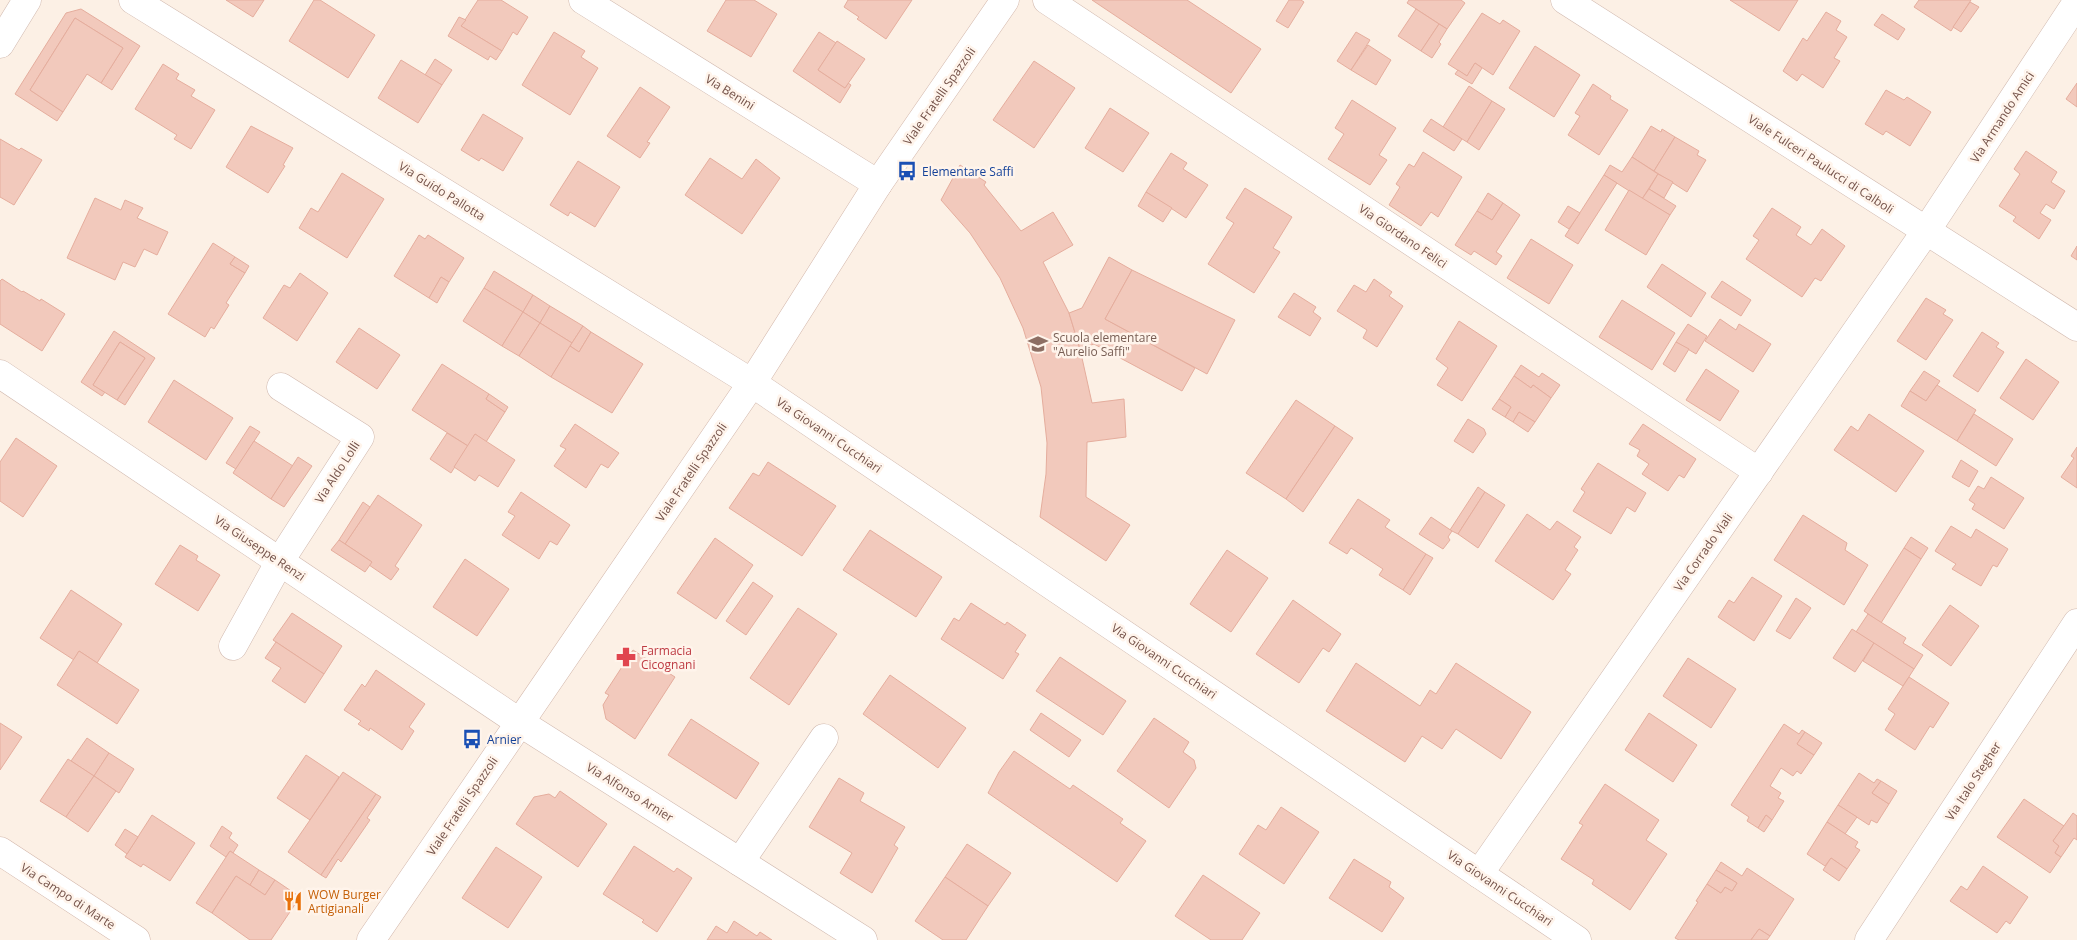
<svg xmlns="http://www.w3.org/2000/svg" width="2077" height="940" font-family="'Open Sans',sans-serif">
  <rect width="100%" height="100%" fill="#fcf0e5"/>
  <g fill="#f2c9bc" stroke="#e5ad9d">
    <path d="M226,0H264L253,17Z"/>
    <path d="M314,0H320L375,35L348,78L289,41Z"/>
    <path d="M478,0H501L528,17L517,35L513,32L502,51L461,26Z"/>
    <path d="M726,0H754L777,14L751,57L707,31Z"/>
    <path d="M848,0H912L886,39L857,19L859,17L844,7Z"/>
    <path d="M1092,0H1187L1261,49L1231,93Z"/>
    <path d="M1289,0H1301L1304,2L1288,28L1276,21Z"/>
    <path d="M1409,0H1461L1465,3L1447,29L1407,3Z"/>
    <path d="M1730,0H1798L1779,31Z"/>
    <path d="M1919,0H1971L1951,31L1914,7Z"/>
    <path d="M1970,2L1979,7L1961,32L1953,27Z"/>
    <path d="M81,9L140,46L112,90L101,83L123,48L75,18L30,90L63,112L57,121L15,94L66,13Z"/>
    <path d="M1416,9L1439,24L1421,51L1398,36Z"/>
    <path d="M1826,12L1841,21L1836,30L1847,37L1834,58L1840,61L1823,88L1802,74L1797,81L1783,71L1803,38L1807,41Z"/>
    <path d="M1482,13L1500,24L1503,20L1520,31L1493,75L1475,63L1467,76L1448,64Z"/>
    <path d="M1882,14L1905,29L1898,40L1874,25Z"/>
    <path d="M459,17L466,20L461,26L502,51L496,60L490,56L488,60L448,36Z"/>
    <path d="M75,18L123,48L101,83L87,74L63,112L30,90Z"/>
    <path d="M1439,24L1447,29L1439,42L1441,44L1432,58L1421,51Z"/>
    <path d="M554,32L585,51L581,57L598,68L570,115L522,85Z"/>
    <path d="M819,32L836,43L818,70L845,88L848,83L851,85L840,103L793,71Z"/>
    <path d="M1356,32L1370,40L1351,70L1337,61Z"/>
    <path d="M837,41L865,59L845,88L818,70Z"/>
    <path d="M1368,45L1391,60L1376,85L1351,70Z"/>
    <path d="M1535,46L1580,75L1554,117L1509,88Z"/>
    <path d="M435,59L452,70L442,85L425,75Z"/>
    <path d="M401,60L442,85L418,123L378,98Z"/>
    <path d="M1034,61L1075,88L1034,148L993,120Z"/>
    <path d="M1475,63L1482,68L1472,84L1455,74L1458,70L1467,76Z"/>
    <path d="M163,64L179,74L176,79L195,90L191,96L215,110L191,149L174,139L177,135L135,109Z"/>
    <path d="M2077,83V107L2066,99Z"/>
    <path d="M1593,84L1611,96L1610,99L1628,110L1599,155L1568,135L1580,116L1575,113Z"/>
    <path d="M1469,86L1492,101L1467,142L1443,127Z"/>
    <path d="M640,87L670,107L647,142L650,143L640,158L607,136Z"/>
    <path d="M1886,90L1904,100L1907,97L1931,112L1910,146L1886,131L1883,135L1865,124Z"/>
    <path d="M1352,100L1396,128L1379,155L1387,160L1370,185L1328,159L1344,134L1335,128Z"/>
    <path d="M1492,101L1505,109L1479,150L1467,142Z"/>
    <path d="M1110,108L1149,133L1123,172L1085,148Z"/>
    <path d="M483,114L523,138L503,171L481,158L479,161L461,150Z"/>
    <path d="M1431,119L1462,139L1454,151L1423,131Z"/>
    <path d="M251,126L293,148L283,165L285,166L268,193L226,167Z"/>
    <path d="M1651,126L1661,132L1662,129L1675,137L1654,171L1632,157Z"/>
    <path d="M1675,137L1699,151L1697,155L1706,160L1687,192L1654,171Z"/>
    <path d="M0,139L19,150L21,148L42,160L14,205L0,197Z"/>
    <path d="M2026,151L2057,172L2051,182L2065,191L2054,209L2046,204L2040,213L2051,220L2039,239L2013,221L2016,217L1999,206L2020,174L2014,169Z"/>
    <path d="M1423,152L1462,177L1438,217L1431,212L1421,226L1389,205L1400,187L1396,184L1409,164L1414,167Z"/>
    <path d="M1171,153L1187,163L1183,169L1208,185L1186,218L1146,192Z"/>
    <path d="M1632,157L1658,174L1642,199L1604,175L1610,165L1622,172Z"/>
    <path d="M710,158L742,179L756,159L780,178L742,234L685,195Z"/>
    <path d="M578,161L620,187L595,227L570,212L568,216L550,205Z"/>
    <path d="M960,165L986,182L984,185L1021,231L1053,212L1073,245L1043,262L1069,313L1080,349L1092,403L1124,399L1126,437L1087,442L1086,497L1130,525L1106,561L1040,517L1046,474L1047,443L1041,387L1023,328L1000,278L970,233L941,200Z"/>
    <path d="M342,173L384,199L347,258L299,228L311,208L318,212Z"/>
    <path d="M1658,174L1673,182L1664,198L1649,189Z"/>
    <path d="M1604,175L1617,183L1578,244L1565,236Z"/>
    <path d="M1245,188L1292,217L1273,248L1280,252L1254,293L1208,264L1234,223L1226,218Z"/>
    <path d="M1649,189L1676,206L1670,215L1642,199Z"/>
    <path d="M1629,190L1670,215L1646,255L1605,230Z"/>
    <path d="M1146,192L1172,208L1163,222L1138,206Z"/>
    <path d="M1488,193L1503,203L1492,220L1477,211Z"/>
    <path d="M95,198L121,210L125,200L143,208L137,218L168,232L157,255L144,249L135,267L123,262L115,280L67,258Z"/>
    <path d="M1503,203L1520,215L1496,252L1502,256L1496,265L1474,251L1471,255L1455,245L1477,211L1492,220Z"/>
    <path d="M1568,206L1580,213L1569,229L1558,222Z"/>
    <path d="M1772,208L1801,227L1796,235L1811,245L1822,229L1845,246L1821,281L1815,278L1802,297L1746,259L1759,240L1753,236Z"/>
    <path d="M419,235L425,239L428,235L464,258L449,282L441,277L429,298L394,276Z"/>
    <path d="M1531,239L1573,265L1549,304L1507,278Z"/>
    <path d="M213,243L235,257L230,264L245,273L226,303L229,305L214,329L211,327L205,337L168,314Z"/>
    <path d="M2077,246V260L2071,256Z"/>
    <path d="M235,257L249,266L245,273L230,264Z"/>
    <path d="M1109,257L1132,270L1105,319L1195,368L1182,391L1094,344L1080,349L1069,313L1082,308Z"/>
    <path d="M1662,264L1706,293L1691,317L1647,287Z"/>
    <path d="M1132,270L1235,320L1207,374L1105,319Z"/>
    <path d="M494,271L533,295L523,312L484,288Z"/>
    <path d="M300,273L328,293L297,341L263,318L284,285L290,288Z"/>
    <path d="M441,277L449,282L437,303L429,298Z"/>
    <path d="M2,279L22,292L23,291L40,301L41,299L65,314L42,351L0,324V281Z"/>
    <path d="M1374,279L1392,292L1389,296L1403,306L1377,347L1363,338L1367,330L1337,311L1354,285L1366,292Z"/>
    <path d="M1722,281L1751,300L1741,316L1711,297Z"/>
    <path d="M484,288L523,312L502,346L463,321Z"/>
    <path d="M1294,293L1316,307L1313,312L1321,318L1310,336L1278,317Z"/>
    <path d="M533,295L550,306L540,323L523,312Z"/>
    <path d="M1926,298L1946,310L1943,314L1953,320L1926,360L1897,341Z"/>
    <path d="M1622,300L1675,333L1652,370L1599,337Z"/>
    <path d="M550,306L583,326L572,343L540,323Z"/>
    <path d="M523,312L540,323L519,356L502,346Z"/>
    <path d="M1720,319L1736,330L1739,324L1771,344L1753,372L1705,341Z"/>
    <path d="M1459,321L1497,346L1462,401L1437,385L1448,368L1436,359Z"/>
    <path d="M540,323L572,343L551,377L519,356Z"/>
    <path d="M1688,324L1707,336L1696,354L1676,342Z"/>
    <path d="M583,326L591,332L579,352L570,346Z"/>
    <path d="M359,328L400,355L377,389L336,362Z"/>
    <path d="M114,331L155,358L125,405L117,400L145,358L120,342L93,385L105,392L102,396L81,382Z"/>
    <path d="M591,332L643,364L612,413L551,377L570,346L579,352Z"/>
    <path d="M1982,332L1999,343L1996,347L2004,352L1978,392L1953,376Z"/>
    <path d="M120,342L145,358L117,400L93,385Z"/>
    <path d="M1676,342L1689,349L1675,372L1663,364Z"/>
    <path d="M2026,359L2059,382L2033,420L2000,398Z"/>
    <path d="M442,364L489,394L486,399L505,412L486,442L475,434L468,446L412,410Z"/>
    <path d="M1521,365L1539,377L1542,373L1560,385L1551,398L1533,385L1531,388L1514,376Z"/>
    <path d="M1706,369L1739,391L1720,421L1686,400Z"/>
    <path d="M1924,371L1940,381L1926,401L1910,391Z"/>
    <path d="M1514,376L1531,388L1533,385L1551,398L1535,422L1519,412L1513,422L1505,417L1511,407L1499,399Z"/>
    <path d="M174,380L233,418L206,460L148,422Z"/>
    <path d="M1937,385L1976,410L1957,441L1901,406L1910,391L1926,401Z"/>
    <path d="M489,394L508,407L505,412L486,399Z"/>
    <path d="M1499,399L1511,407L1505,417L1492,409Z"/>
    <path d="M1296,400L1335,426L1286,499L1246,473Z"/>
    <path d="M1519,412L1535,422L1528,432L1513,422Z"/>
    <path d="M1869,414L1924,451L1896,492L1834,450L1851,426L1858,431Z"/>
    <path d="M1974,414L2013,439L1996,466L1957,441Z"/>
    <path d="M1468,419L1484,429L1486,434L1473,453L1454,441Z"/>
    <path d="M575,424L619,453L608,468L601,464L586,488L554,466L566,449L560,446Z"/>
    <path d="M1643,424L1696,459L1684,478L1679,475L1668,491L1642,474L1649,464L1637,456L1640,450L1629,444Z"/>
    <path d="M250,426L260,432L236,469L226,463Z"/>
    <path d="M1335,426L1353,438L1303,512L1286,499Z"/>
    <path d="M447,433L468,446L451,473L430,459Z"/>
    <path d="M475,434L515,460L498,487L479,475L475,481L454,467Z"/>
    <path d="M16,438L57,466L23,517L0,501V462Z"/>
    <path d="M254,441L293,466L271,499L233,473Z"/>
    <path d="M2077,447V488L2061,477L2074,458L2071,456Z"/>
    <path d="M298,457L312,466L284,507L271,499Z"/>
    <path d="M1961,460L1978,471L1969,487L1952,477Z"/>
    <path d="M768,462L836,506L802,556L729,508L753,473L759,476Z"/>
    <path d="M1598,463L1646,493L1635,512L1627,507L1611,534L1573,511L1585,492L1581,489Z"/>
    <path d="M1991,477L2024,498L2004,529L1972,509L1975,504L1969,500L1978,486L1984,489Z"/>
    <path d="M1478,487L1485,492L1458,534L1450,530Z"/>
    <path d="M521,492L570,525L557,545L550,541L539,559L502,535L515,516L508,512Z"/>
    <path d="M1485,492L1505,505L1478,548L1458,534Z"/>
    <path d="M378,495L422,525L395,566L399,569L391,580L369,565L372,562L345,544Z"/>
    <path d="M1358,499L1390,520L1385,527L1426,554L1403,590L1379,575L1383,569L1351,548L1347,554L1329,543Z"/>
    <path d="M363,502L370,507L345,544L339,540Z"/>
    <path d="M1527,514L1550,530L1557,521L1581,537L1574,547L1578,550L1565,570L1571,574L1553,600L1495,561Z"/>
    <path d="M1803,515L1847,543L1845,550L1868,565L1844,605L1774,560Z"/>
    <path d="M1431,517L1452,531L1448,537L1450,540L1443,549L1419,534Z"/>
    <path d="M1951,526L1971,538L1976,529L2008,549L1997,567L1993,565L1981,586L1952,569L1956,564L1935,551Z"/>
    <path d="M870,530L942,577L916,617L843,570Z"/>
    <path d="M1911,537L1928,548L1921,559L1904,548Z"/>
    <path d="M715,538L753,565L716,619L677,593Z"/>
    <path d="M339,540L372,562L365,572L331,550Z"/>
    <path d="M180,545L198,556L196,560L220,575L198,611L155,584Z"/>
    <path d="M1904,548L1921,559L1881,623L1864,611Z"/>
    <path d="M1227,550L1268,578L1231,632L1190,604Z"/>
    <path d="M1426,554L1433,558L1410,595L1403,590Z"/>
    <path d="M465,559L509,589L477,636L433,607Z"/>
    <path d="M1752,577L1782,596L1754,641L1718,617L1729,600L1734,603Z"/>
    <path d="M753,582L773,596L746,635L726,621Z"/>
    <path d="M71,590L122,624L97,663L79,651L74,660L40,638Z"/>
    <path d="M1796,598L1811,608L1790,639L1776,631Z"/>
    <path d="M1293,600L1341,634L1329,652L1323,648L1299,683L1256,654Z"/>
    <path d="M971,603L1005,625L1007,622L1026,635L1015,652L1019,654L1003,679L941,639L954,618L959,621Z"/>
    <path d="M1950,605L1979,626L1951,666L1922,645Z"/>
    <path d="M798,608L837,634L789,705L750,678Z"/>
    <path d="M292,613L342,646L324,674L273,640Z"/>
    <path d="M1868,614L1906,638L1903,643L1923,655L1914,669L1856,632Z"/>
    <path d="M1852,629L1874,643L1855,672L1833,658Z"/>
    <path d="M276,642L324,674L305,703L272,681L281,668L265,658Z"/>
    <path d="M1874,643L1914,669L1903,686L1863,661Z"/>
    <path d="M633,650L675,677L635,739L606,719L603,705L609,695L605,693Z"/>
    <path d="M79,651L139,690L117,724L57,685Z"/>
    <path d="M1060,657L1126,701L1103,735L1036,691Z"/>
    <path d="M1688,658L1736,689L1711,728L1663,696Z"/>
    <path d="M1356,663L1420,706L1430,690L1436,694L1456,663L1531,712L1501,759L1456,729L1442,749L1422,736L1405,762L1326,711Z"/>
    <path d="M376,670L425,704L409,727L414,731L402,750L370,728L369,731L358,724L361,721L344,710L362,684L365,687Z"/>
    <path d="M890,675L966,728L938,768L863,714Z"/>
    <path d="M1909,677L1949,703L1933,728L1930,726L1915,750L1885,730L1895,714L1888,709Z"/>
    <path d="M1041,713L1081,740L1069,757L1030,730Z"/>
    <path d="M1649,713L1697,745L1673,782L1625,750Z"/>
    <path d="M1154,718L1189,742L1183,752L1194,760L1196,768L1169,808L1117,771Z"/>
    <path d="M691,719L759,763L736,799L668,755Z"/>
    <path d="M0,723L22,737L0,770Z"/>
    <path d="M1784,724L1799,734L1802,730L1805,732L1797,744L1814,755L1801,774L1797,771L1793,776L1781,768L1770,786L1781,793L1778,798L1784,801L1772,820L1766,815L1758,828L1747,821L1749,817L1731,805Z"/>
    <path d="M1805,732L1822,743L1814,755L1797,744Z"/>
    <path d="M87,738L109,753L94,776L71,761Z"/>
    <path d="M1014,751L1070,789L1073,785L1123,819L1120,823L1146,841L1117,882L988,793L999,772Z"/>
    <path d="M109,753L134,769L119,793L94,776Z"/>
    <path d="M306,755L339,777L310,820L277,798Z"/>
    <path d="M68,759L94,776L66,817L40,801Z"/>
    <path d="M343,772L376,794L321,875L288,852Z"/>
    <path d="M1859,773L1874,783L1877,779L1881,781L1872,793L1889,804L1877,823L1871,820L1869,825L1838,805Z"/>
    <path d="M94,776L116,791L88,832L66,817Z"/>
    <path d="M839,778L864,793L860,801L905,827L894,845L898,848L872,893L840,873L852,853L809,827Z"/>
    <path d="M1881,781L1897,791L1889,804L1872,793Z"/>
    <path d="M1605,784L1659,820L1646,840L1667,854L1630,910L1592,884L1594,880L1561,859L1583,825L1579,823Z"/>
    <path d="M560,791L607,824L578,867L516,824L534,797L549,794L555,798Z"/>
    <path d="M376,794L381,797L367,818L370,820L341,862L338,859L326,878L321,875Z"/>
    <path d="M2024,799L2064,826L2053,841L2059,846L2055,853L2061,857L2050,873L1997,837Z"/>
    <path d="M1838,805L1857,817L1845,834L1827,822Z"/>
    <path d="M1281,807L1319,832L1284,884L1239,854L1258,825L1266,830Z"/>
    <path d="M2073,813L2077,816V840L2074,838L2061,857L2055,853L2059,846L2053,841Z"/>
    <path d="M152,815L195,843L170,881L143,864L141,867L125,857Z"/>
    <path d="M1766,815L1772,820L1764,832L1758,828Z"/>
    <path d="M1827,822L1858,842L1855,847L1860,850L1847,869L1831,858L1825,866L1807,854Z"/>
    <path d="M222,826L232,833L229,838L238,845L233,853L230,851L226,857L210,846Z"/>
    <path d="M125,829L138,837L127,854L115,845Z"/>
    <path d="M967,844L1011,873L988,906L945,877Z"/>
    <path d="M634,846L674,872L677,868L692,878L657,932L642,922L644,920L603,894Z"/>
    <path d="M496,847L542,877L508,928L462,898Z"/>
    <path d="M230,851L259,870L250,885L236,876L212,913L196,903Z"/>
    <path d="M1831,858L1847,869L1839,881L1823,870Z"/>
    <path d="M1354,859L1391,882L1389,887L1404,898L1382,932L1329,898Z"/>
    <path d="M1721,862L1742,876L1747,868L1794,899L1770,936L1759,929L1751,940H1679L1675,938L1698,902L1696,901L1707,884L1721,893L1725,887L1732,891L1737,883L1716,870Z"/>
    <path d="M1983,866L2028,897L2010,924L2006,921L1997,933L1950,901L1961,886L1967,890Z"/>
    <path d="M259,870L275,880L265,895L250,885Z"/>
    <path d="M1716,870L1737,883L1732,891L1725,887L1721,893L1707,884Z"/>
    <path d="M1203,875L1260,913L1242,940H1211L1175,916Z"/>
    <path d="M236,876L265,895L275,880L300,897L271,940H250L212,913Z"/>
    <path d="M945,877L988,906L966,940H943L915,921Z"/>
    <path d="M734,921L757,936L760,932L772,940H707L716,926L727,933Z"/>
    <path d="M1759,929L1770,936L1767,940H1751Z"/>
  </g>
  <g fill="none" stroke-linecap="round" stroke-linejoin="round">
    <defs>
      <g id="street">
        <path d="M133,0L752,383L1577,940"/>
        <path d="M583,0L878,184"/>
        <path d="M1047,0L1759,472"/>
        <path d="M1565,0L2077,327"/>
        <path d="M0,44L27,0"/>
        <path d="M0,374L519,722L863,940"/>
        <path d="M233,646L280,561L360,437L281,387"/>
        <path d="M740,862L824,738"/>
        <path d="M1479,874L1926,231L2077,2"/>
        <path d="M1869,940L2077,623"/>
      </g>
      <g id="secondary">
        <path d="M0,851L136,940"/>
        <path d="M371,940L752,383L878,184L1005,0"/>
      </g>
    </defs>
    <use href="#street" stroke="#d0b8ae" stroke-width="29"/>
    <use href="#secondary" stroke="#d3b7ab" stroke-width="29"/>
    <use href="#street" stroke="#fff" stroke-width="28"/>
    <use href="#secondary" stroke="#fff" stroke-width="28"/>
  </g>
  <defs>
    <symbol id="bus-bare" viewBox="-9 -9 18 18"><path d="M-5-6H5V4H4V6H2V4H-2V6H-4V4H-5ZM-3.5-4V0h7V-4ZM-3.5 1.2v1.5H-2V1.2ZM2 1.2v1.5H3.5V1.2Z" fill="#1a4fb4" stroke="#fff4eb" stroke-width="2.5" paint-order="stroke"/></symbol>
    <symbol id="school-bare" viewBox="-9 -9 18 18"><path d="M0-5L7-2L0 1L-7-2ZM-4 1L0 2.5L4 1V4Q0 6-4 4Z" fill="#8d6e63" stroke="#fff4eb" stroke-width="2.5" paint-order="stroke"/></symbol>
    <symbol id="pharmacy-bare" viewBox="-9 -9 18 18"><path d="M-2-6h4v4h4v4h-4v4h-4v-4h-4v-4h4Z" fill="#e0444e" stroke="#fff4eb" stroke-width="2.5" paint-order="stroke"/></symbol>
    <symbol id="restaurant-bare" viewBox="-9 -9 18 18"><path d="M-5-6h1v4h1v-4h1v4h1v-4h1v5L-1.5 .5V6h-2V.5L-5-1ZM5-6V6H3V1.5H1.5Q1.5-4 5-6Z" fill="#e8710a" stroke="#fff4eb" stroke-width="2.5" paint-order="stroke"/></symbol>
  </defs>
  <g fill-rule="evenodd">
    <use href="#bus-bare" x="893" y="157" width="28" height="28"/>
    <use href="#school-bare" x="1024" y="330" width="28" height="28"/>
    <use href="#pharmacy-bare" x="612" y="643" width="28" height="28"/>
    <use href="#bus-bare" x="458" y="725" width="28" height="28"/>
    <use href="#restaurant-bare" x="279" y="887" width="28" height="28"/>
  </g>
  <g text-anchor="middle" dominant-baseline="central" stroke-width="5" stroke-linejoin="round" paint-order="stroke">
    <g font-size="12" fill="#75534a" stroke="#fff4eb">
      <text transform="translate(730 92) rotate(32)">Via Benini</text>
      <text transform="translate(939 96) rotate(-55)">Viale Fratelli Spazzoli</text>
      <text transform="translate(2002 117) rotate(-57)">Via Armando Amici</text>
      <text transform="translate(1821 164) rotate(33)">Viale Fulceri Paulucci di Calboli</text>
      <text transform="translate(442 191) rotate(32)">Via Guido Pallotta</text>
      <text transform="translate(1403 236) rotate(34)">Via Giordano Felici</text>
      <text transform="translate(829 435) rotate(34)">Via Giovanni Cucchiari</text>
      <text transform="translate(337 472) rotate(-57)">Via Aldo Lolli</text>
      <text transform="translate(691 472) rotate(-56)">Viale Fratelli Spazzoli</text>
      <text transform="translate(260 548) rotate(34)">Via Giuseppe Renzi</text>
      <text transform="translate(1703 552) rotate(-55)">Via Corrado Viali</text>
      <text transform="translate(1164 661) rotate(34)">Via Giovanni Cucchiari</text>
      <text transform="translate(1973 781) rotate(-57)">Via Italo Stegher</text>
      <text transform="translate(630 792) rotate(32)">Via Alfonso Arnier</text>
      <text transform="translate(462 806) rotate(-56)">Viale Fratelli Spazzoli</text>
      <text transform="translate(1500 888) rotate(34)">Via Giovanni Cucchiari</text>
      <text transform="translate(68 896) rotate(33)">Via Campo di Marte</text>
    </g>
    <g font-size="12" fill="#164399" stroke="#fff4eb" text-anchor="start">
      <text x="922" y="171">Elementare Saffi</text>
      <text x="487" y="739">Arnier</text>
    </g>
    <g font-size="12" fill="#785e54" stroke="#fff4eb" text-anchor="start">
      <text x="1053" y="337">Scuola elementare<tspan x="1053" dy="14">"Aurelio Saffi"</tspan></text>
    </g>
    <g font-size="12" fill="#be3a42" stroke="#fff4eb" text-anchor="start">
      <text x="641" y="650">Farmacia<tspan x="641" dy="14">Cicognani</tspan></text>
    </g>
    <g font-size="12" fill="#c56008" stroke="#fff4eb" text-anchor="start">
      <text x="308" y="894">WOW Burger<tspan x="308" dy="14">Artigianali</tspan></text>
    </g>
  </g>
</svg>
